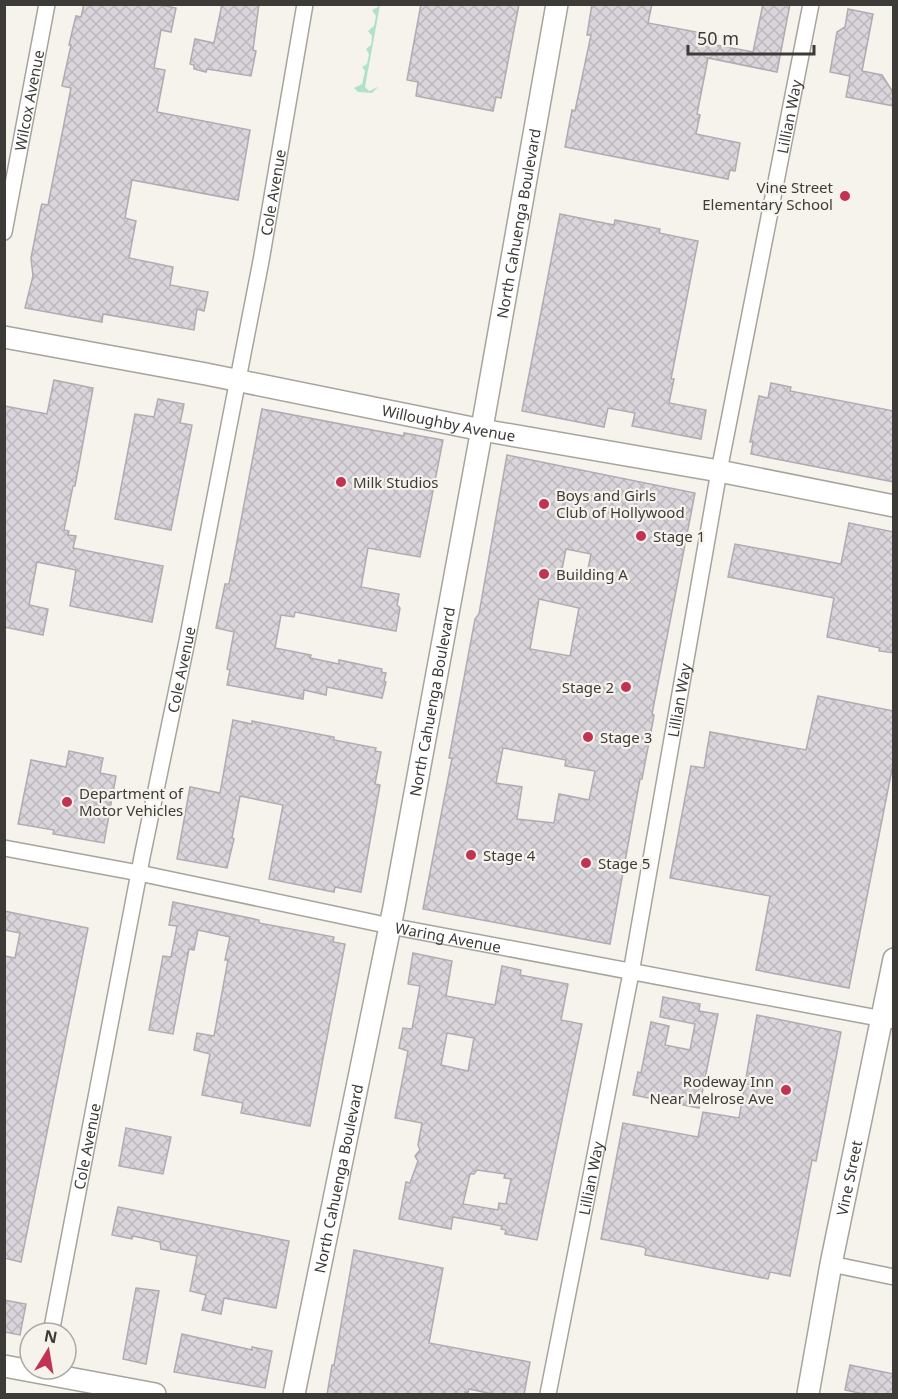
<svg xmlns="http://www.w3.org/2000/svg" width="898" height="1399" font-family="'Noto Sans',sans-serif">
  <defs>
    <pattern id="building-cross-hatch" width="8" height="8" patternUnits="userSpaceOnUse" patternTransform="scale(1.5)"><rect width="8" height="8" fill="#d9d5db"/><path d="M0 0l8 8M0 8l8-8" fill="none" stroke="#bbb8bd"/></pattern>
  </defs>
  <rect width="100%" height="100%" fill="#f6f3ed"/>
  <path fill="#b1e2c8" d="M378,5H380L365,87L369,91L378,87L372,93L358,92L354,88L362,84L365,71L362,67L367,64L369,54L366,49L371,45L372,36L368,31L374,26L376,16L372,10L378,7Z"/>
  <g fill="url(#building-cross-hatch)" stroke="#afabb1" stroke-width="1.5" fill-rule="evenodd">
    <path d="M84,4H156L176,8L171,32L161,30L154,68L165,70L157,112L250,130L238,200L132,180L125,218L136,221L129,258L173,267L170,285L208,292L204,311L197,309L194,330L103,314L102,322L25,308L33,276L31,258L41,207L42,204L48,205L71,88L62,86L71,45H69L73,28L76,16L81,17Z"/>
    <path d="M222,4H259L253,50L256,51L251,76L207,69L206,72L194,69V65L190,64L195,39L214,43Z"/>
    <path d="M421,4H519L501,98L496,97L493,111L416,96L418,82L407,80Z"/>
    <path d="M592,4H652L648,23L718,36L716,45L753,52L763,4H790L777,72L708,58L697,114L700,115L696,134L740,143L735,171L730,170L728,179L565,147L572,110L575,111L591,35H587Z"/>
    <path d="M848,9L873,14L862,71L882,75L894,94V106L846,97L850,76L830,72L837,32L845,27Z"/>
    <path d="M560,214L614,225L615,220L660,229L659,233L698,241L671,379H674L669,403L706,410L701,439L632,426L635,413L608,408L604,427L522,411Z"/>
    <path d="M54,380L93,388L75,486H73L64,530L69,531L68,535L76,536L73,548L163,566L152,622L70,606L76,570L37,562L29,605L48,609L43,635L4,627V406L47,414Z"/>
    <path d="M771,383L791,387L790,391L894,411V482L751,454L753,442H750L759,396L768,398Z"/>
    <path d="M158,399L184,404L180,423L192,425L171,530L115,519L135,414L154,417Z"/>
    <path d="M262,409L404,436V433L443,440L420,557L368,548L361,587L399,594L397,605L400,608L396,631L295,612L294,617L281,615L275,648L311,655L310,658L339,664V660L382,669L381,672L386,673L384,681L386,682L382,698L327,687L326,695L304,690L303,699L227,685L230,670L227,669L234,632L216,628L225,584H229Z"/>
    <path d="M507,455L695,493L652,714L654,715L653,721L642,779H640L610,944L423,909L452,758H449L475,619L479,614ZM566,549L591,554L586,579L561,574ZM539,599L579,608L570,656L530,649ZM503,748L566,760L565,766L595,771L589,800L559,794L554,823L517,819L522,787L496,783Z"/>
    <path d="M849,523L894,532V653L879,651L880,648L827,637L834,598L728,577L735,544L841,564Z"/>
    <path d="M818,696L894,711V759L849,988L756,970L770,896L670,878L691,766L704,768L710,732L806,750Z"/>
    <path d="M233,720L252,724V721L334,737V740L376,748L375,751L381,752L375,784L380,785L361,892L335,887L334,892L269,879L283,805L240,796L232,838L234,839L227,868L177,859L190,787L220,793Z"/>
    <path d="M69,751L103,758L100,773L116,776L104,843L53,834L54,830L18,824L31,760L66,767Z"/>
    <path d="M173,902L259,920V923L334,937L333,942L345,944L310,1126L241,1113L243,1103L202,1095L210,1054L194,1050L197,1033L214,1036L228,960H225L230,937L198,930L194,950L189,949L173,1034L149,1030L163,956L171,957L177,926L169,925Z"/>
    <path d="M4,911L88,928L21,1262L4,1258V956L15,958L20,933L4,930Z"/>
    <path d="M413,953L452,961L446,996L495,1005L502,966L521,970L520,975L568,984L561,1020L582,1024L537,1240L505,1234L506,1230L501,1229L502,1226L453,1217L451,1229L399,1219L406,1182L410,1183L418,1161L415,1156L420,1150L418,1145L422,1123L395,1118L408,1051L399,1048L403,1028L412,1029L420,986L408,984ZM447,1033L474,1038L468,1071L441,1065ZM477,1170L505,1174L504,1178L511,1179L506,1204L499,1203L498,1210L463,1204L470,1174H474Z"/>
    <path d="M663,997L700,1004L699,1011L718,1014L699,1108L633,1095L638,1072L641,1073L651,1022L669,1026L665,1045L690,1050L695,1024L660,1017Z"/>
    <path d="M757,1015L841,1032L816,1161L812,1160L790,1276L770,1272L768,1279L645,1255L646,1249L643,1247L601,1239L623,1123L698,1137L703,1112L739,1118Z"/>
    <path d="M126,1128L171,1137L163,1174L119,1166Z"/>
    <path d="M118,1207L289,1241L276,1308L224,1298L221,1314L202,1310L206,1295L190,1291L197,1256L161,1249L160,1242L133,1236L132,1239L112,1235Z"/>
    <path d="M354,1250L443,1268L429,1343L530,1362L524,1395H497L469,1389L468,1393L465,1392V1395H327L332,1365H334Z"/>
    <path d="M136,1288L159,1291L146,1364L123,1359Z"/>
    <path d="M4,1300L26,1304L20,1335L4,1332Z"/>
    <path d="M182,1334L252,1350V1347L272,1351L265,1388L174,1372Z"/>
    <path d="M850,1365L894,1374V1395H868L845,1390Z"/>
  </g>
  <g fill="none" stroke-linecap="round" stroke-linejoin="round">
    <defs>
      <g id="street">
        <path id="s1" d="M4,232L47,4"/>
        <path id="s2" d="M4,848L139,873L390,926L894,1021"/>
        <path d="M831,1264L894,1277"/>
        <path id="s3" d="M51,1333L142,857L187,641L261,261L305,4"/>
        <path id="s4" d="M548,1394L631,973L719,471L811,4"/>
      </g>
      <g id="secondary">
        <path id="s5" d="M4,337L206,374L482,430L719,471L894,506"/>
        <path d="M4,1366L155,1394"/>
        <path id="s6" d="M294,1394L394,907L479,445L557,4"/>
        <path id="s7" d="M808,1394L831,1264L894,959"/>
      </g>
    </defs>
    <use href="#street" stroke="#a7a49e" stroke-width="18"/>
    <use href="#secondary" stroke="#a7a49e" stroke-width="24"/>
    <use href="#street" stroke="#fff" stroke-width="15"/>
    <use href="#secondary" stroke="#fff" stroke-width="21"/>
  </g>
  <g fill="#c23251" stroke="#f6f3ed" stroke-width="2">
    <circle cx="845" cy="196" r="6"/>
    <circle cx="341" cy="482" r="6"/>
    <circle cx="544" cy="504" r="6"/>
    <circle cx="641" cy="536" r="6"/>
    <circle cx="544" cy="574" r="6"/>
    <circle cx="626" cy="687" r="6"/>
    <circle cx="588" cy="737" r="6"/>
    <circle cx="67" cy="802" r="6"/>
    <circle cx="471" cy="855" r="6"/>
    <circle cx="586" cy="863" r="6"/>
    <circle cx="786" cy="1090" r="6"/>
  </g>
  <g text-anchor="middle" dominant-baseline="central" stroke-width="4.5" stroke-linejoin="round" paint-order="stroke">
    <g font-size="15" fill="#3c3b38" stroke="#f6f3ed">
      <text stroke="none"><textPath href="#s1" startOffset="134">Wilcox Avenue</textPath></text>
      <text stroke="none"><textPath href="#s4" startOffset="1300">Lillian Way</textPath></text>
      <text stroke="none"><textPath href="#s3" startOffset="1162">Cole Avenue</textPath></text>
      <text stroke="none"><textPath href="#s6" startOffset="1192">North Cahuenga Boulevard</textPath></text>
      <text stroke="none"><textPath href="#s5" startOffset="453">Willoughby Avenue</textPath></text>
      <text stroke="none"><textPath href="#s3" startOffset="676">Cole Avenue</textPath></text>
      <text stroke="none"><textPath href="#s4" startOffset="706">Lillian Way</textPath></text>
      <text stroke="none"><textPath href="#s6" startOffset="706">North Cahuenga Boulevard</textPath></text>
      <text stroke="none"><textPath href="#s2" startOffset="453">Waring Avenue</textPath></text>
      <text stroke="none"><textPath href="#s3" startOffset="190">Cole Avenue</textPath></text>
      <text stroke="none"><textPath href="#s4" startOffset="220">Lillian Way</textPath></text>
      <text stroke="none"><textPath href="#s7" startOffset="220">Vine Street</textPath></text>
      <text stroke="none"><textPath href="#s6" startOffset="220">North Cahuenga Boulevard</textPath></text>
    </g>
    <g font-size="15" fill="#3c3b38" stroke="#f6f3ed" text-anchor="start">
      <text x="833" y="187" text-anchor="end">Vine Street<tspan x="833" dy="17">Elementary School</tspan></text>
      <text x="353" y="482">Milk Studios</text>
      <text x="556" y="495">Boys and Girls<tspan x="556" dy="17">Club of Hollywood</tspan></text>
      <text x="653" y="536">Stage 1</text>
      <text x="556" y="574">Building A</text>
      <text x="614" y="687" text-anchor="end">Stage 2</text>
      <text x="600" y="737">Stage 3</text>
      <text x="79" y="793">Department of<tspan x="79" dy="17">Motor Vehicles</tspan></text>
      <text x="483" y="855">Stage 4</text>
      <text x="598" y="863">Stage 5</text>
      <text x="774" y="1081" text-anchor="end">Rodeway Inn<tspan x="774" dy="17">Near Melrose Ave</tspan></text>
    </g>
  </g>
  <rect width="898" height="1399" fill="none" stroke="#3c3b38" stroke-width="12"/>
  <g transform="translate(48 1351) rotate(11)"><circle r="28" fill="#f6f3ed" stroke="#aca9a5" stroke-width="1.5"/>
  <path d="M0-4.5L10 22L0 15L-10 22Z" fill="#c23251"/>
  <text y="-9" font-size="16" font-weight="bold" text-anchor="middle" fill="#3c3b38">N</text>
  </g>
  <path d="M688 45v9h126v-9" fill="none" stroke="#3c3b38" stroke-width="3"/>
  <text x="697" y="45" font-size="18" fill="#3c3b38" stroke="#f6f3ed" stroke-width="4.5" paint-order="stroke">50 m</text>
</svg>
